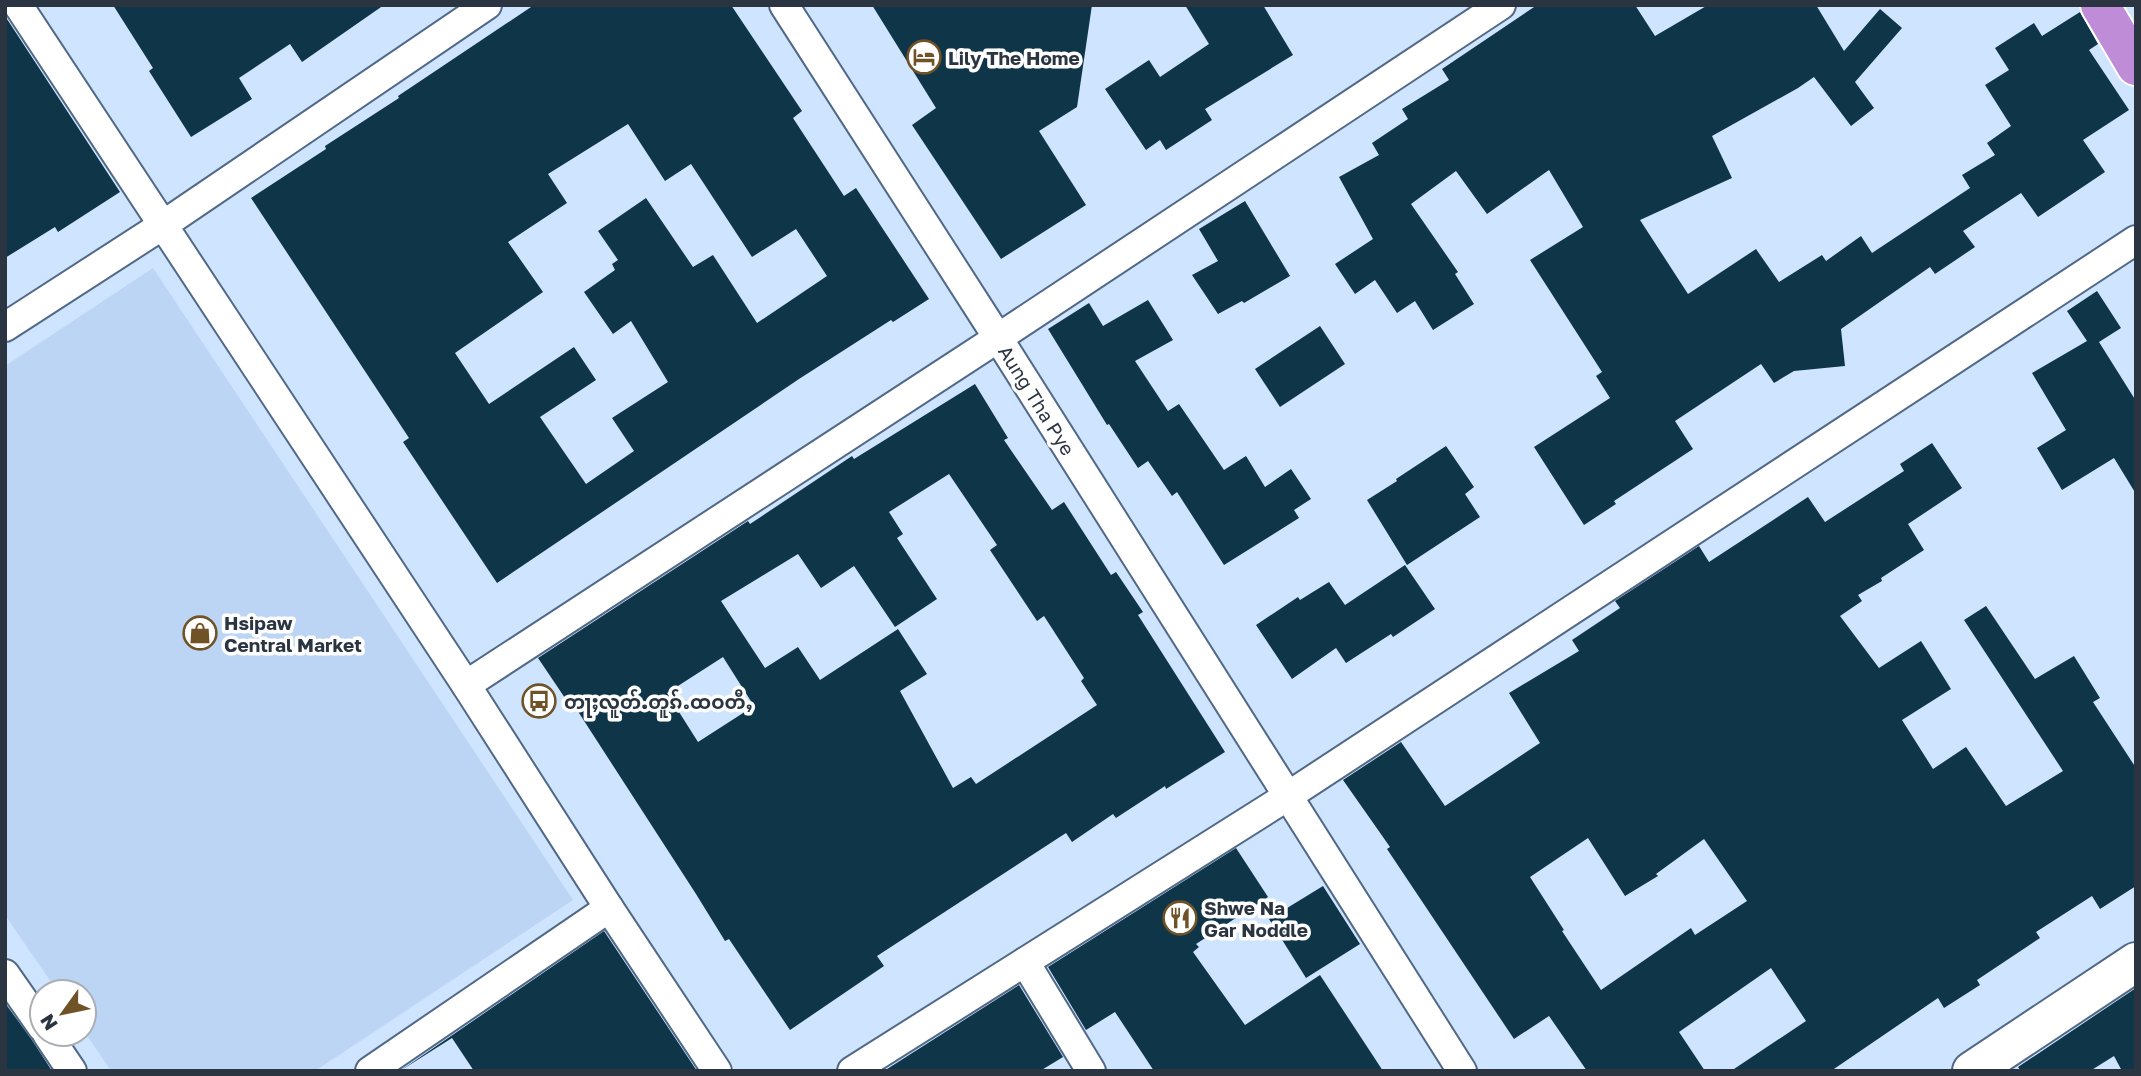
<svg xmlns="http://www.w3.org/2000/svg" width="2141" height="1076" font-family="'Golos Text','Noto Sans Myanmar',sans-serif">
  <rect width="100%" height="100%" fill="#cee4ff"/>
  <path fill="#bdd5f5" d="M153,268L573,900L315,1071H111L84,1031V992H58L5,915V366Z"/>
  <g fill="#0f3549" fill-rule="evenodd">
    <path d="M113,5H384L302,62L290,44L239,78L252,99L191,137L149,71L153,68Z"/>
    <path d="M534,5H731L802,111L793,118L844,196L856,188L929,299L893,322L891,320L799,379L497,583L403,442L409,438L251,198L326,149L325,146L399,98L398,96ZM628,124L665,181L691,164L752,257L796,229L827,276L757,323L713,255L693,267L646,198L598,231L618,260L612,264L615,270L584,292L613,334L631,321L668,382L612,418L634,451L586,484L540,417L596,380L574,347L489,404L455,353L543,292L508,242L567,203L548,174Z"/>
    <path d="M872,5H1092L1077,107L1039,131L1086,205L1001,259L912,125L936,108Z"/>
    <path d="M1185,5H1263L1293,55L1205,109L1212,120L1166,150L1160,140L1146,150L1105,89L1149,60L1160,77L1209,44Z"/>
    <path d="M1537,5H1635L1655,36L1708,5H1816L1844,51L1880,9L1902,28L1855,82L1874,108L1851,126L1814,77L1798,88L1712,136L1732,178L1640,220L1688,294L1756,249L1779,282L1822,255L1826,261L1861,236L1872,253L1970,188L1962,175L1995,155L1987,143L2011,126L1985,85L2009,70L1995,48L2034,23L2042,36L2080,12L2098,44L2089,50L2129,110L2083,140L2105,172L2038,217L2021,193L1963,231L1975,247L1935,274L1930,267L1841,329L1845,366L1794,371L1774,383L1761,364L1675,421L1693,449L1614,501L1616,504L1584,525L1534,447L1610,398L1596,376L1602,372L1530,260L1583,227L1549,170L1487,214L1456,171L1411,204L1458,272L1455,274L1474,304L1433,330L1415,301L1397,313L1375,280L1355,294L1335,264L1373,239L1339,177L1379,155L1372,143L1408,119L1402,109L1449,80L1442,69Z"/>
    <path d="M5,16L120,192L58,232L55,227L5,258Z"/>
    <path d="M1245,201L1290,276L1244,303L1242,301L1218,314L1192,275L1218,261L1199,229Z"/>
    <path d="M2097,291L2121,328L2099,342L2136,401V494L2114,458L2062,490L2037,448L2066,430L2032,373L2087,341L2067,311Z"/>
    <path d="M1148,300L1173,340L1135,361L1168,411L1179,404L1224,470L1246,456L1265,487L1291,469L1311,499L1294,510L1299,518L1224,565L1177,492L1172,496L1148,461L1138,468L1109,424L1107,425L1048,329L1089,303L1103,326Z"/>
    <path d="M1320,326L1345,364L1280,407L1255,369Z"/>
    <path d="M975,384L1008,438L1004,440L1052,510L1064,502L1111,575L1116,572L1143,612L1138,615L1225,752L1166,789L1165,786L1116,818L1113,814L1072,842L1066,833L877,956L884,966L790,1030L729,939L725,941L696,894L568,696L565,698L538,658L748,521L750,524L852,456L854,459ZM949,474L997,545L990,550L1037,621L1044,616L1084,678L1081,681L1097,705L976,784L971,777L953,788L900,691L927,674L898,629L820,680L798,647L765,668L721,601L798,554L821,588L854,566L895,627L937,599L897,538L903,534L889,512ZM723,657L754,706L698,742L667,693Z"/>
    <path d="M1932,443L1962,488L1908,524L1924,550L1881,578L1882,581L1858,595L1862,601L1840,616L1879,668L1921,641L1951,689L1902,720L1933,769L1966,747L2006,806L2063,771L1964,620L1986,606L2035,679L2074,656L2100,698L2093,702L2136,768V886L2100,909L2092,896L2036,932L2040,938L1977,980L1980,985L1944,1008L1938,998L1831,1071H1731L1806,1021L1771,968L1679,1032L1705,1071H1587L1549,1016L1514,1039L1387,849L1390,847L1343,780L1401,742L1445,806L1540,743L1509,693L1579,651L1572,640L1620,608L1615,601L1699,546L1709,562L1808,497L1825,522L1904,471L1900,464ZM1588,838L1625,896L1658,876L1656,874L1704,839L1747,901L1695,935L1691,928L1601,990L1562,931L1564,930L1530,877Z"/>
    <path d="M1446,446L1474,487L1465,494L1480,517L1407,565L1367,500L1397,481L1396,479Z"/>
    <path d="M1405,565L1435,609L1393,637L1391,634L1346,663L1336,648L1292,679L1256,625L1298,597L1300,600L1329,582L1345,605Z"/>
    <path d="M1236,848L1268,897L1196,944L1199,947L1193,952L1245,1025L1320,975L1383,1071H1154L1115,1012L1086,1030L1048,967Z"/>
    <path d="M1323,886L1360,944L1306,978L1269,919Z"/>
    <path d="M604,931L697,1071H474L452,1038L400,1071Z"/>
    <path d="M1019,985L1063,1057L1040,1071H884Z"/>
    <path d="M2136,988V1071H2122L2114,1056L2090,1071H2021L2018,1067Z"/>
    <path d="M5,1003L32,1040L52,1071H5Z"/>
  </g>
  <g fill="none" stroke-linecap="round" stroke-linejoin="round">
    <defs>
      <g id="street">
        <path d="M18,5L466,685L609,908L717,1071"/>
        <path d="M784,5L998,338L1462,1071"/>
        <path d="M5,327L163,225L487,5"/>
        <path d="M466,685L998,338L1501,5"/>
        <path d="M1025,962L1091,1071"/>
        <path d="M5,974L42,1027"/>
        <path d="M47,1034L72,1071"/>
        <path d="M370,1071L609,908"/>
        <path d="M852,1071L1288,796L2136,240"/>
      </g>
      <path id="secondary" d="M1972,1071L2136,962"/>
      <path id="highway" d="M2100,5L2136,66"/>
    </defs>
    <use href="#street" stroke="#516986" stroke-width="32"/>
    <use href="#secondary" stroke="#516986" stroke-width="42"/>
    <use href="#highway" stroke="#fff" stroke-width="42"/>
    <use href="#street" stroke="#fff" stroke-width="28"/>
    <use href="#secondary" stroke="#fff" stroke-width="38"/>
    <use href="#highway" stroke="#bf8cd7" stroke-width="38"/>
  </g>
  <defs>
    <symbol id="hotel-ring" viewBox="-11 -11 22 22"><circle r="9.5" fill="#fff" stroke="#705227" stroke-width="1.5"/><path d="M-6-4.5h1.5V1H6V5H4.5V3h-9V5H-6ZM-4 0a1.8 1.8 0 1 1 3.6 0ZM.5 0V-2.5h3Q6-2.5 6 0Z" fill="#705227"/></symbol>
    <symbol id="shop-ring" viewBox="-11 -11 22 22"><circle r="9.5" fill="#fff" stroke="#705227" stroke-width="1.5"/><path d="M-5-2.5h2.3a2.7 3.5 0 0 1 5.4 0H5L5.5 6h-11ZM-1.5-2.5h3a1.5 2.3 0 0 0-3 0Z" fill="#705227"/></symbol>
    <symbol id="bus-ring" viewBox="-11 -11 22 22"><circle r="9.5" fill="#fff" stroke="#705227" stroke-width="1.5"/><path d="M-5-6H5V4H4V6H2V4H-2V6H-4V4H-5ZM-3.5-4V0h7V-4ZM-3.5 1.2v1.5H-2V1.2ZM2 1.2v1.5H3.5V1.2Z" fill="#705227"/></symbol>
    <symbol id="restaurant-ring" viewBox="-11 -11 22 22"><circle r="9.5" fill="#fff" stroke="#705227" stroke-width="1.5"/><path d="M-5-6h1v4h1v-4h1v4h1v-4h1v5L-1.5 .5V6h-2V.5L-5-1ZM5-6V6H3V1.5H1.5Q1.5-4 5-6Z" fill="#705227"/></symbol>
  </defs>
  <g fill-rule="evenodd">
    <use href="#hotel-ring" x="905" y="38" width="38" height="38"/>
    <use href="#shop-ring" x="181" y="614" width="38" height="38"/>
    <use href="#bus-ring" x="520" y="682" width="38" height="38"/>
    <use href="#restaurant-ring" x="1161" y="899" width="38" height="38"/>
  </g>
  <g text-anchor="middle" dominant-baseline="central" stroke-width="7" stroke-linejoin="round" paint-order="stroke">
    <g font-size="19" font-weight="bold" fill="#2b3542" stroke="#fff" text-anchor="start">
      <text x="948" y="57">Lily The Home</text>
      <text x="224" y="622">Hsipaw<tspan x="224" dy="22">Central Market</tspan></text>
      <text x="564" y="701">တႃႈလူတ်ႉတူၵ်ႉထဝတီႇ</text>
      <text x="1204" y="907">Shwe Na<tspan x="1204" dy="22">Gar Noddle</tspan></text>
    </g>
    <g font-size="19" fill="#2b3542" stroke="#fff">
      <text transform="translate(1037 400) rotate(58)">Aung Tha Pye</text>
    </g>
  </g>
  <rect width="2141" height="1076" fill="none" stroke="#2b3542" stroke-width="14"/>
  <g transform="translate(63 1013) rotate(237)"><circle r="33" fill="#ffffff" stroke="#aaaeb3" stroke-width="2"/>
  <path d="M0-5L12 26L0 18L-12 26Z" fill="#705227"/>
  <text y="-10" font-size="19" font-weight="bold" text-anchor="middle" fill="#2b3542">N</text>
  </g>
</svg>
